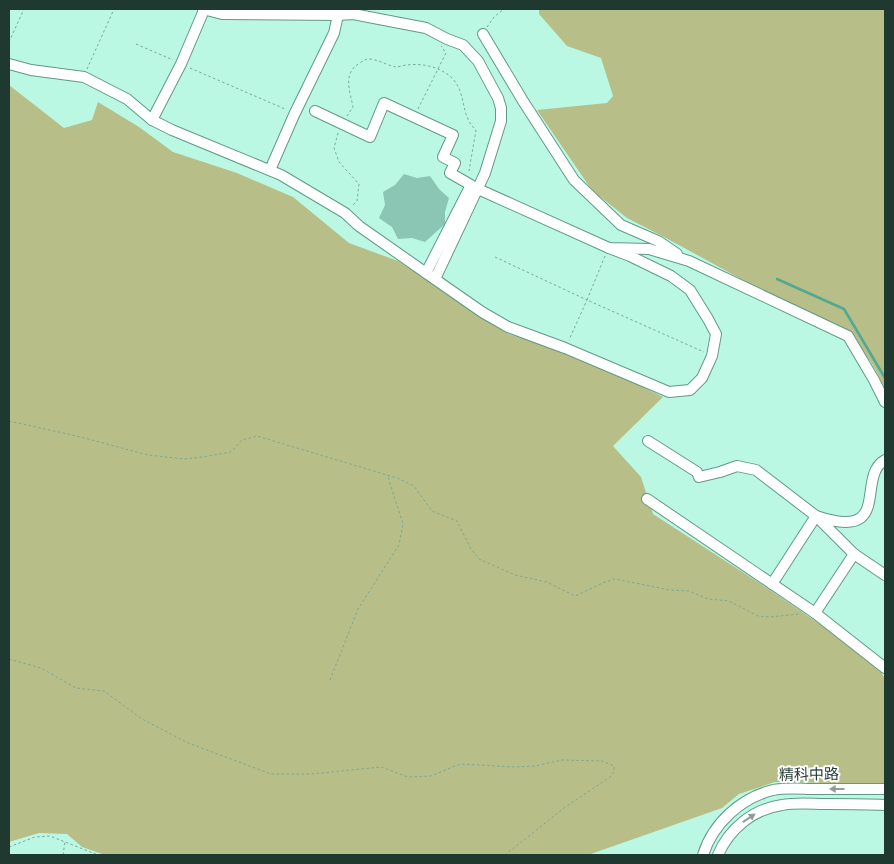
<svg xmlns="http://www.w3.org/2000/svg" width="894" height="864" font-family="'Sofia Sans Condensed','Noto Sans TC',sans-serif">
  <rect width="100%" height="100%" fill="#bbf8e4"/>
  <g fill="#b8be87">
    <path d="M539,9H885V388C873,364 867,352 846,336L664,237L627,218L598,195L589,186L537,110L607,103L613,96L601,58L567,46L539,14Z"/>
    <path d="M9,85L64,128L92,120L98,102L139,127L173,152L237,173L293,197L349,243L398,261L508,334L586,359L663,397L613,446L641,477L653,514L767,588L878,664L885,680V784L775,782L739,794L722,808L588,855H105L82,847L67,834L39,833L9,842Z"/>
  </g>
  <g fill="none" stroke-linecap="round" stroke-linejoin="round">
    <path stroke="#50a991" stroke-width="2.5" d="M777,279L844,309L885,378"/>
  </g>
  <path fill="#8bc6b4" d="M404,174L417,178L430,176L439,189L449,198L445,212V224L425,242L412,238L398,239L392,227L379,218L385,205L383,192L395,185Z"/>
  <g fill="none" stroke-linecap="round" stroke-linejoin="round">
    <defs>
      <g id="minor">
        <path d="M203,9L222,14L338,15L353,14L426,28L447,39L463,45L478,61L498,98L501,108V121L485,173L435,279"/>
        <path d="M483,34L523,101L574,180L621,225L658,241L677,254"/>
        <path d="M9,64L31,70L84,77L127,99L152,120L172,130L281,175L345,213L359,226L426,273L482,312L508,327L565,348L669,392L690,390L702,378L712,356L716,334L708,319L690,290L671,276L630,256L609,248"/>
        <path d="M315,111L370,137L384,103L453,135L443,157L455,163L450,173L471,185L426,273"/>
        <path d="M152,120L181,64L204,10"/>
        <path d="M270,170L294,115L334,33L338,15"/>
        <path d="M478,189L609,248L649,249L689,261L848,336L874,380L885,402"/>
        <path d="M648,441L697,472L699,477L720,472L737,466L756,470L816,516L854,554L815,613"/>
        <path d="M647,499L815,613L885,668"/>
        <path d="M854,554L885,575"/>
        <path d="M772,584L816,516C894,542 855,477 885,460"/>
        <path d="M703,855C713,823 741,798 773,790C787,787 802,789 816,789C839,789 862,789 885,789"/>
        <path d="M718,855C729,829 753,809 782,805C796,802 813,804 828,804C847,804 866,804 885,805"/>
      </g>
    </defs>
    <use href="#minor" stroke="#609988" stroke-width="12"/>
    <g stroke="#79a798" stroke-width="1" stroke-dasharray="2.5 2.5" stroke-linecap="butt">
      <path d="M487,27L494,17L504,9"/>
      <path d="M9,42L24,9"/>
      <path d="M136,44L173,60"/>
      <path d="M190,68L285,109"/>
      <path d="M87,69L114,9"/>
      <path d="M418,109L446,53L441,46"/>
      <path d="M347,116L353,107C350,91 342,73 360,63C364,60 366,59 370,59C379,60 389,66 396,67C399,67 403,65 407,65C423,63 441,67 453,79C467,95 460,116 476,130L469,171"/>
      <path d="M338,133L334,148L339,162L359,184L357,201L352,206"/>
      <path d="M605,256L587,300L704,352"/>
      <path d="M495,257L587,300L569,340"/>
      <path d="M9,421L81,437L148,455L185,459L202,457L231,452L242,440L257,436L397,478L414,486L432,511L457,521L471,549L479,559L515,575L547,582L575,596L605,582L615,579L670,590L689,591L708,599L729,601L758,616L770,617L799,614"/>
      <path d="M9,659L41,668L76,688L104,691L142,719L188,743L271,774H311L381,767L408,777L431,776L460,764L514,767L535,766L562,760L602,761L614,766V772L610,777L564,808L505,855"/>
      <path d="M330,680L358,609L399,545L403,524L388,477"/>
      <path d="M9,847L35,837L50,836L98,855"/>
      <path d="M63,855L65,842"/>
    </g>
    <use href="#minor" stroke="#fff" stroke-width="10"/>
  </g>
  <defs><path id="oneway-solid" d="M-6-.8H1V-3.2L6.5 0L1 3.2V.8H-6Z" transform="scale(1.25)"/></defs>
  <g fill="#8f9c98">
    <use href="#oneway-solid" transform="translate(837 789) rotate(-180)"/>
    <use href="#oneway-solid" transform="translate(749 818) rotate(-34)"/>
  </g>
  <g text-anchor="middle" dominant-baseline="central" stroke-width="4" stroke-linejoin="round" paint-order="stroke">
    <g font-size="15" fill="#1f3830" stroke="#fff">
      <text transform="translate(809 775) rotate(-1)">精科中路</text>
    </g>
  </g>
  <rect width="894" height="864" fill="none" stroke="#1f3830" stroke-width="20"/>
</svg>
